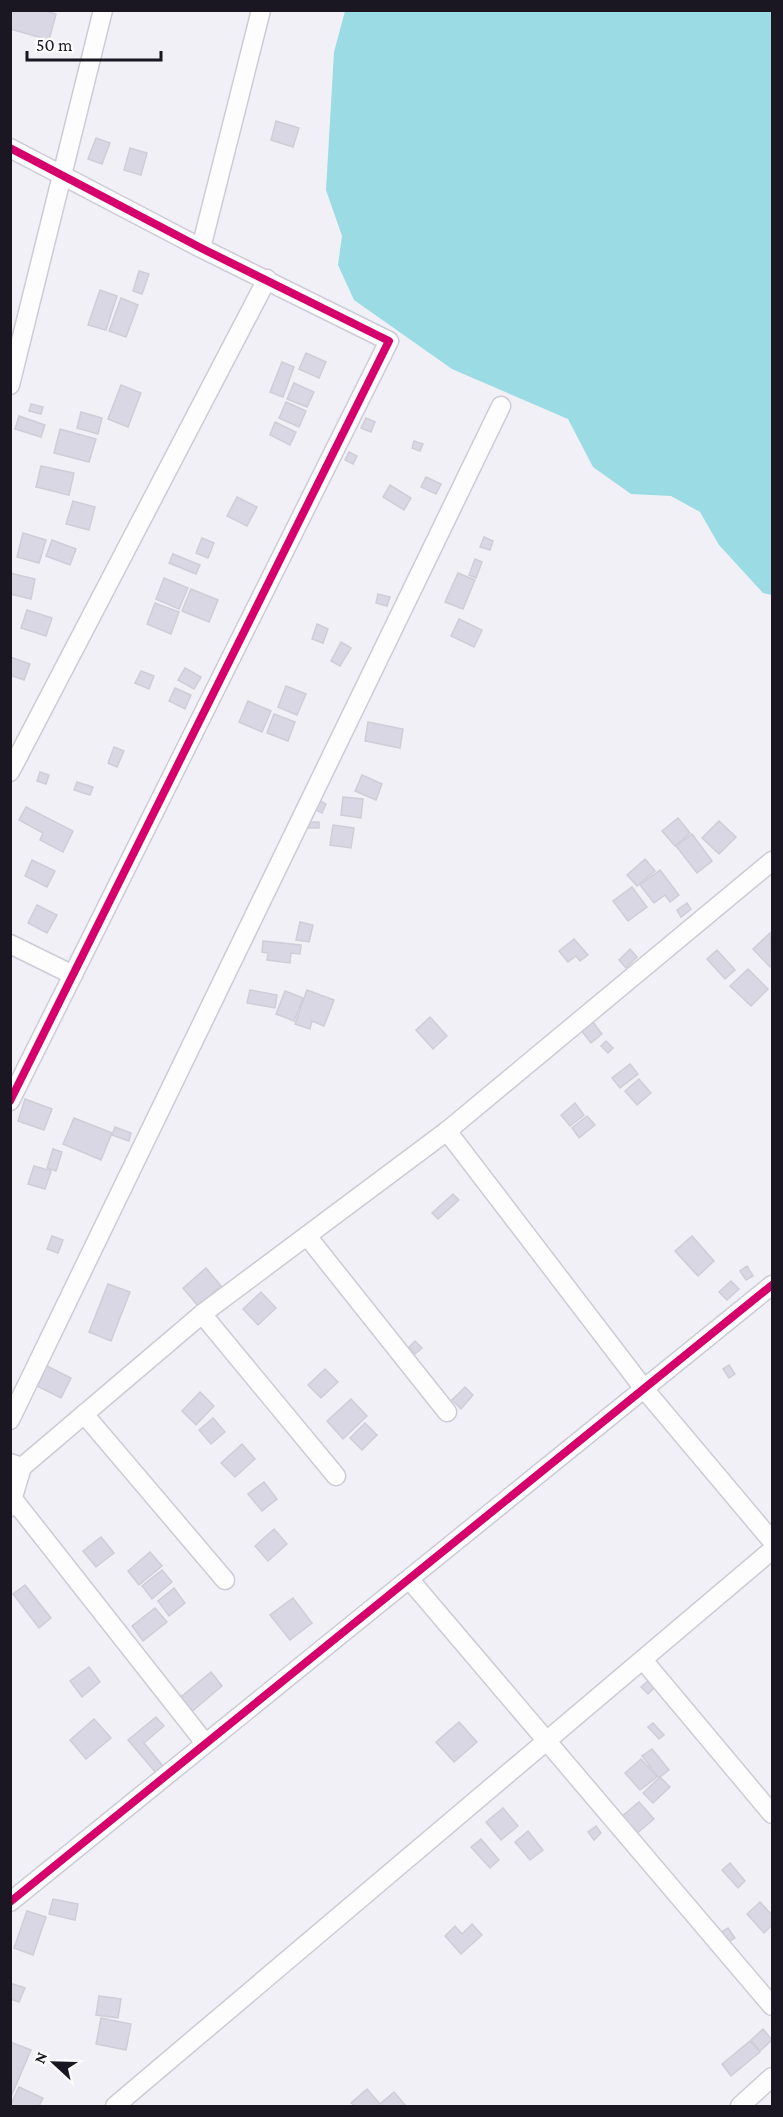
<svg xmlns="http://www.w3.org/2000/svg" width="783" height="2117" font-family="'Crimson Pro',serif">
  <rect width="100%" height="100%" fill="#f1f0f7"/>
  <path fill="#9adbe4" d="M345,11H772V595L763,593L719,545L700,512L671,496L631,494L593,467L568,419L452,369L354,300L338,265L342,236L326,190L334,52Z"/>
  <g fill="#dad7e4" stroke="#cfcdd7" stroke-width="1.5">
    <path d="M10,10H42L56,14L49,40L10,29Z"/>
    <path d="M276,121L299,128L293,147L271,140Z"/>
    <path d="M96,138L110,143L102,164L88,159Z"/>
    <path d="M130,148L147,153L141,175L124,170Z"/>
    <path d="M139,271L149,274L142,294L133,291Z"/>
    <path d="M100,290L117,296L106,330L88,325Z"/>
    <path d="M121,298L138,305L126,337L109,331Z"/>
    <path d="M306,353L326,362L319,378L299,369Z"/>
    <path d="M282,362L294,367L283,397L270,392Z"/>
    <path d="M294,383L314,392L307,407L287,399Z"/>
    <path d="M121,385L141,393L128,427L108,419Z"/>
    <path d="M286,402L306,411L299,427L279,418Z"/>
    <path d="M31,404L43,407L41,414L29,411Z"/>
    <path d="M81,412L102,418L98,434L77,428Z"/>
    <path d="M19,416L45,425L41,437L15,429Z"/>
    <path d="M366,418L375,422L371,432L361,428Z"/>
    <path d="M275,422L296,432L290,445L270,435Z"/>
    <path d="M60,429L96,439L89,462L54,453Z"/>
    <path d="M414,441L423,444L420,451L412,448Z"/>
    <path d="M349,452L357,456L353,464L345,460Z"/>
    <path d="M41,466L74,473L69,495L36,487Z"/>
    <path d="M426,477L441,484L436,494L421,487Z"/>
    <path d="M390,485L411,498L404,510L383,497Z"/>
    <path d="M237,497L257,507L247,526L227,516Z"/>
    <path d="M73,501L95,507L89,530L66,524Z"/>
    <path d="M23,533L46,540L39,563L17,557Z"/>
    <path d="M484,537L493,541L490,550L480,547Z"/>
    <path d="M202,538L214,543L208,558L196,553Z"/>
    <path d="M52,540L76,549L70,565L46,556Z"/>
    <path d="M173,554L200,565L196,574L169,563Z"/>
    <path d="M475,559L482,562L476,578L469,575Z"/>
    <path d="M10,573L35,579L31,599L10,594Z"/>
    <path d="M458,573L475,580L463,609L445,602Z"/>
    <path d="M164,578L188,588L179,609L156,599Z"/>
    <path d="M191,589L218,600L209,622L182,611Z"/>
    <path d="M378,594L390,597L387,606L376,603Z"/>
    <path d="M155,603L179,612L171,634L147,624Z"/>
    <path d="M27,610L52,618L46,636L21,628Z"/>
    <path d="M459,619L482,630L474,647L451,636Z"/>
    <path d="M317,624L328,629L323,643L312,639Z"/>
    <path d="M341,642L351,648L340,666L331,661Z"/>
    <path d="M10,657L30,664L24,680L10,675Z"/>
    <path d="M185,668L201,677L194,689L178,680Z"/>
    <path d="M141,671L154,676L149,689L135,683Z"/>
    <path d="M286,686L306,694L297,715L278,707Z"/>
    <path d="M175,688L191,695L185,709L169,701Z"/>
    <path d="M248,701L271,711L262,732L239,722Z"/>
    <path d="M274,714L295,722L288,741L267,733Z"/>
    <path d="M368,722L403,729L400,748L365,741Z"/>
    <path d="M114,747L124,751L117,767L108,763Z"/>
    <path d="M40,772L49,775L46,784L37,781Z"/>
    <path d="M362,775L382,784L376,800L355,791Z"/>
    <path d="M77,782L93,787L90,795L74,790Z"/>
    <path d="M343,797L363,799L361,818L341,815Z"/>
    <path d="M314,798L326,804L322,813L310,807Z"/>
    <path d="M26,807L73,831L63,852L40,840L43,833L19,820Z"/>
    <path d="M678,818L690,833L675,846L662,831Z"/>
    <path d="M719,821L736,837L719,854L702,838Z"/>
    <rect x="307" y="822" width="12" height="6"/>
    <path d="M333,825L354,828L351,848L330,845Z"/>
    <path d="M692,834L712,861L697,873L676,846Z"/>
    <path d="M645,859L655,871L637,886L627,875Z"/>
    <path d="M32,860L55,871L47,887L25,876Z"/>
    <path d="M660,870L679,895L670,902L665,895L654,903L640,885Z"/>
    <path d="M632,887L647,907L628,921L613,901Z"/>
    <path d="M687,903L691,909L681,917L677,910Z"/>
    <path d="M37,905L57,915L47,933L28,923Z"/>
    <path d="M300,922L313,925L309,942L296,940Z"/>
    <path d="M770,933L772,965L770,967L753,949Z"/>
    <path d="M574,939L588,955L580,961L576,956L568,962L559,951Z"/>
    <path d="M263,941L301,945L300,954L291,953L290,963L267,960L268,953L262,952Z"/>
    <path d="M630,949L637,957L626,968L619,960Z"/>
    <path d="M717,950L735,970L725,979L707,959Z"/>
    <path d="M748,969L768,989L751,1006L730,986Z"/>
    <path d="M250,990L277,995L275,1008L247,1003Z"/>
    <path d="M307,990L334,1000L324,1026L312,1021L310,1029L295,1024Z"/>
    <path d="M285,991L303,998L294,1021L276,1014Z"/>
    <path d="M430,1017L447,1036L433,1049L416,1030Z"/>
    <path d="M592,1021L602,1034L591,1043L581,1030Z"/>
    <path d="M606,1041L613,1048L608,1053L601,1046Z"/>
    <path d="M630,1064L638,1074L620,1088L612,1078Z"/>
    <path d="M639,1079L651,1093L637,1105L625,1091Z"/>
    <path d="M25,1099L52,1109L44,1130L18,1121Z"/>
    <path d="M575,1103L584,1115L570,1126L561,1115Z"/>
    <path d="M587,1116L595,1125L579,1138L572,1128Z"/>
    <path d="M74,1118L112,1133L101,1160L63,1144Z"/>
    <path d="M115,1127L131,1133L129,1141L112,1135Z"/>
    <path d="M53,1149L62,1152L56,1171L47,1168Z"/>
    <path d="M34,1166L51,1171L45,1189L28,1184Z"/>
    <path d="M453,1194L459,1200L438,1219L432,1213Z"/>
    <path d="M52,1236L63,1240L58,1253L47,1249Z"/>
    <path d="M692,1236L714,1261L698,1276L675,1251Z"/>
    <path d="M747,1266L753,1276L746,1280L740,1271Z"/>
    <path d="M206,1268L221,1286L198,1306L183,1288Z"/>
    <path d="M731,1281L739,1289L727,1300L719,1292Z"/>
    <path d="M108,1284L130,1292L111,1341L89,1332Z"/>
    <path d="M261,1292L276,1308L258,1325L243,1309Z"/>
    <path d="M415,1341L422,1348L415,1354L409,1347Z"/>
    <path d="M729,1365L735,1374L729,1378L723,1369Z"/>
    <path d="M47,1366L71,1378L61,1398L37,1386Z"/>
    <path d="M325,1369L338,1382L321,1398L308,1385Z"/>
    <path d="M465,1387L473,1395L461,1409L452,1400Z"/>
    <path d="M200,1392L214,1406L196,1425L182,1411Z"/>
    <path d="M351,1399L367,1416L343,1439L327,1421Z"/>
    <path d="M213,1418L225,1432L211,1444L199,1430Z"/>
    <path d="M365,1423L377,1435L362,1450L350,1438Z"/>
    <path d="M242,1444L255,1459L235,1477L221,1463Z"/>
    <path d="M264,1482L277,1499L262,1511L248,1494Z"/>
    <path d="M274,1529L287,1544L268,1561L255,1546Z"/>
    <path d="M101,1537L114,1553L96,1567L83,1551Z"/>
    <path d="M150,1552L162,1566L139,1585L128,1571Z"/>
    <path d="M162,1570L172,1582L152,1599L142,1586Z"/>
    <path d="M25,1585L51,1618L39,1628L13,1594Z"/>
    <path d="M174,1588L185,1603L169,1616L158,1601Z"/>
    <path d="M293,1598L312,1623L290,1640L270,1615Z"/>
    <path d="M155,1608L167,1622L143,1641L132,1626Z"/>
    <path d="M89,1667L100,1682L82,1697L70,1681Z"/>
    <path d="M211,1672L222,1686L189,1714L177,1700Z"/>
    <path d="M648,1681L655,1687L648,1694L641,1687Z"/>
    <path d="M156,1717L164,1726L144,1743L163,1766L156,1773L128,1740Z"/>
    <path d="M94,1719L111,1738L86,1759L70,1740Z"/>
    <path d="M459,1722L477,1742L454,1762L436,1742Z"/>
    <path d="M653,1723L664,1735L659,1739L648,1727Z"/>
    <path d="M652,1749L669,1770L659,1778L642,1756Z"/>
    <path d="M641,1759L657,1777L640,1790L625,1773Z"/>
    <path d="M660,1777L670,1787L653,1803L643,1793Z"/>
    <path d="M639,1802L654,1819L636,1834L621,1817Z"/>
    <path d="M503,1808L518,1826L501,1840L486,1822Z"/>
    <path d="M596,1826L601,1833L594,1840L588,1832Z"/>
    <path d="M528,1831L543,1850L530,1860L515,1842Z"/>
    <path d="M481,1839L499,1860L490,1868L471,1847Z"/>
    <path d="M730,1863L745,1881L738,1888L722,1870Z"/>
    <path d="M53,1899L78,1904L75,1920L49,1914Z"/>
    <path d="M760,1902L772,1915V1925L764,1933L747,1914Z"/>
    <path d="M27,1911L46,1917L33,1955L14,1948Z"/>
    <path d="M472,1924L482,1935L461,1954L445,1936L455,1926L462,1934Z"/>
    <path d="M728,1928L735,1938L727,1943L720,1933Z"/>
    <path d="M10,1983L25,1988L19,2002L10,1999Z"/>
    <path d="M99,1996L121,1999L118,2018L96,2015Z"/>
    <path d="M101,2018L131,2024L126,2050L96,2044Z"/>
    <path d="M763,2029L772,2040L760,2051L751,2040Z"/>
    <path d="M750,2041L760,2052L731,2076L722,2064Z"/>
    <path d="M10,2042L31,2050L10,2099Z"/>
    <path d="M19,2087L43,2098L39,2106H10Z"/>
    <path d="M367,2089L380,2104L394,2092L406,2106H355L351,2103Z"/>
  </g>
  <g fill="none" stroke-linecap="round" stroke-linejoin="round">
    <defs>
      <g id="street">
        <path d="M10,148L201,248L389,341L10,1101"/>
        <path d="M201,248L261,10"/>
        <path d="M10,385L103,10"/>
        <path d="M10,772L267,279"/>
        <path d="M10,944L73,975"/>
        <path d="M447,1131L645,1390L772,1541"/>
        <path d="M307,1236L447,1412"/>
        <path d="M202,1314L336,1476"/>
        <path d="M84,1414L225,1580"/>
        <path d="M10,1420L501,406"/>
        <path d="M10,1463L22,1467L202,1314L447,1131L772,861"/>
        <path d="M13,1499L205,1743"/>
        <path d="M10,1507L22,1467"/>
        <path d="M409,1579L772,2006"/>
        <path d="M643,1660L772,1814"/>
        <path d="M10,1902L772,1285"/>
        <path d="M115,2106L772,1550"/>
        <path d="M740,2106L772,2077"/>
      </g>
    </defs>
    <use href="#street" stroke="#cdcbd5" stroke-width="21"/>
    <use href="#street" stroke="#fdfdfe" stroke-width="18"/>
    <defs>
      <g id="cycleway">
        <path d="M10,148L201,248L389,341L10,1101"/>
        <path d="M10,1902L772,1285"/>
      </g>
    </defs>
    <use href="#cycleway" stroke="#fcfcfc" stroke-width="11"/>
    <use href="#cycleway" stroke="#d6006c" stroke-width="8"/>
  </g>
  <rect width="783" height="2117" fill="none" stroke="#1a1722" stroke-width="24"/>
  <g transform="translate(54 2063) rotate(292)" stroke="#fcfcfc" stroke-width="4.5" paint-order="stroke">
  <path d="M0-4.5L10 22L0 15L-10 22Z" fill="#1a1722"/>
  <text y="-9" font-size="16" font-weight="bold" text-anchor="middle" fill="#1a1722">N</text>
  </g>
  <path d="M27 51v9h134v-9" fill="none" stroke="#1a1722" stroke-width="3"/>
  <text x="36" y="51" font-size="18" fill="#1a1722" stroke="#fcfcfc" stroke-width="4.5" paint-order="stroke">50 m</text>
</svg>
